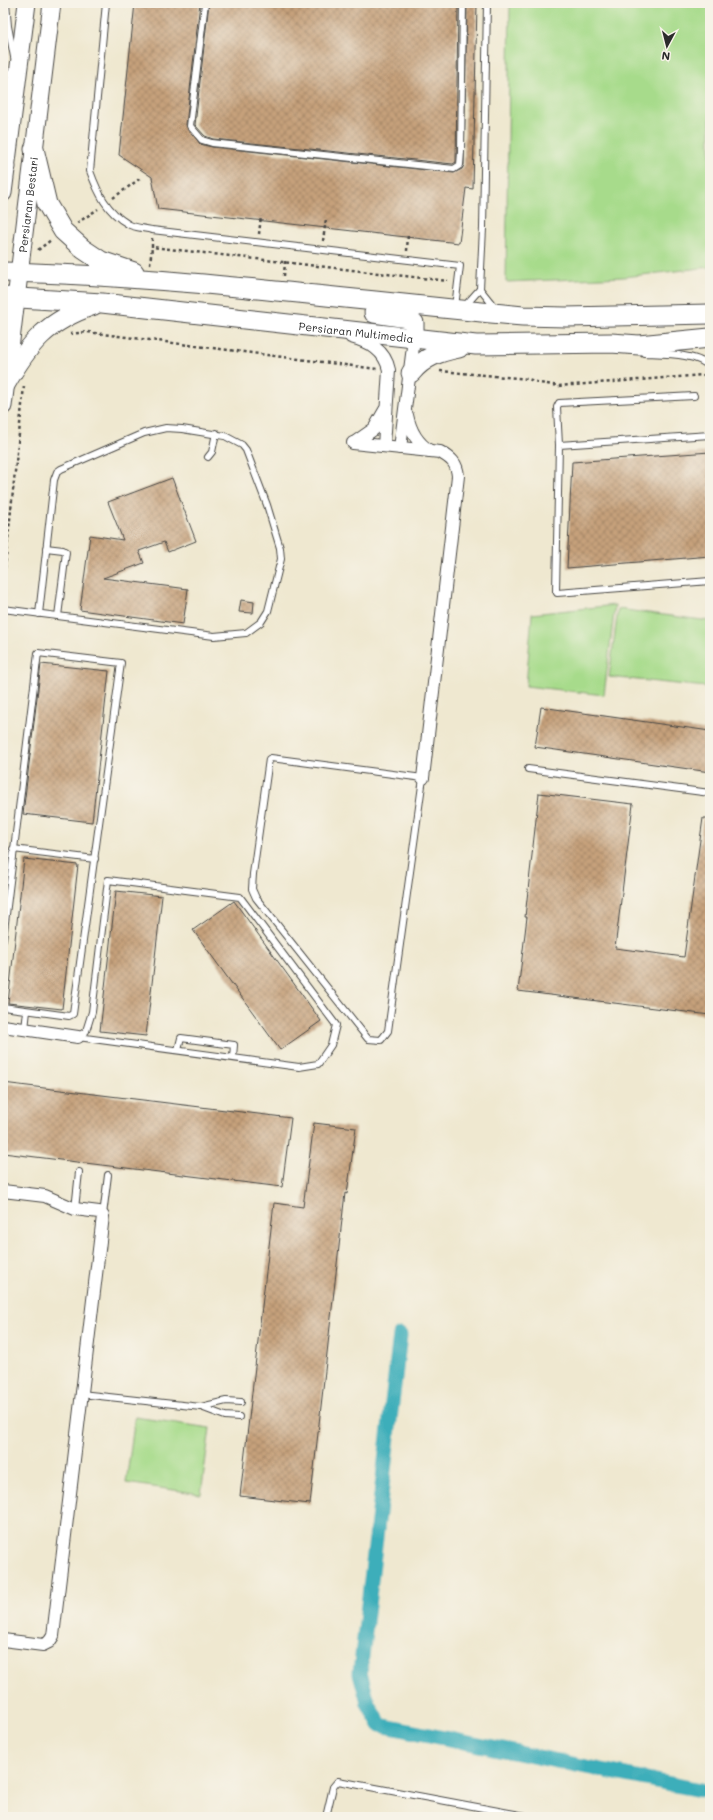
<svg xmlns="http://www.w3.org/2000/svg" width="713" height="1820" font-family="Mali,sans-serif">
  <defs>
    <pattern id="building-cross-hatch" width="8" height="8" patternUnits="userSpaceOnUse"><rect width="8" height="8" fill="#c6a17b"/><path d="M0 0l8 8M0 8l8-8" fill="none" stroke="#a18365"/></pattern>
  </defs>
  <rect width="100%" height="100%" fill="#f7f3e8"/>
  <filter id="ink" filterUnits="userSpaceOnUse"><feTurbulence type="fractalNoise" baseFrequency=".025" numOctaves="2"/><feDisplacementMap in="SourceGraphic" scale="8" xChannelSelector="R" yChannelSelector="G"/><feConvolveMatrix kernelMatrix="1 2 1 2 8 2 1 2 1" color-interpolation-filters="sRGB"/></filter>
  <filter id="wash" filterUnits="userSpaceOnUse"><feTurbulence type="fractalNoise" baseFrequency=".012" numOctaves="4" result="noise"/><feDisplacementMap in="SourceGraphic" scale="16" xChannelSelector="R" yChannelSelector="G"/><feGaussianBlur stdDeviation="0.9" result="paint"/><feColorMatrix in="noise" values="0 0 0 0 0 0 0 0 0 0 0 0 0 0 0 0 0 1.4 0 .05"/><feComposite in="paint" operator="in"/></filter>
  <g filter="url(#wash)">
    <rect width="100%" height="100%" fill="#efe8d0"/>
    <g fill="#a7db8b" stroke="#69835b">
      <path d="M510,3H710V267L624,277L506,282Z"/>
      <path d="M615,605L604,695L526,686L532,614Z"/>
      <path d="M618,609L710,621V654L706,687L609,677Z"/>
      <path d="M135,1417L210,1428L201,1494L126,1483Z"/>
    </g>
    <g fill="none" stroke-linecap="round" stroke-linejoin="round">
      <path stroke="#3eaeba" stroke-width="15" d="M400,1335L360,1673L368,1703L380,1725L710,1792"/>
    </g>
    <g id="blocks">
      <g fill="url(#building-cross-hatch)">
        <path d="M135,3H200L186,125L200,144L212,147L454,173L462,169L464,165L467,3H477L473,189L466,188L459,243L158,209L152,177L119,155Z"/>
        <path d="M209,3H458L456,162L453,164L213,139L205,136L195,125Z"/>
        <path d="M710,452V556L567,568L572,462Z"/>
        <path d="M172,478L196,541L168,552L164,542L139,551L144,563L103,578L188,589L183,624L80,610L90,535L123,540L108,502Z"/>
        <path d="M241,600L254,602L253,613L239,612Z"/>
        <path d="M41,664L109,671L92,822L23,814Z"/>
        <path d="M541,707L710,731V772L535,747Z"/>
        <path d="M539,793L633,804L615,948L684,957L703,818H710V1015L518,991L527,917H525Z"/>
        <path d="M24,859L78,865L62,1009L8,1003Z"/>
        <path d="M116,891L162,896L146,1036L100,1031Z"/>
        <path d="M234,901L321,1021L280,1050L193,930Z"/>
        <path d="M3,1083L291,1118L282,1187L3,1153Z"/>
        <path d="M314,1123L356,1128L347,1194L345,1193L310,1504L240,1496L274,1203L303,1207Z"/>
      </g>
    </g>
  </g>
  <g filter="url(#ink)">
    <use href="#blocks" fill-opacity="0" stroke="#484744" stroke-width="1"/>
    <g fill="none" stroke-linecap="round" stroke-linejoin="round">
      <defs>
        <g id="service">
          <path d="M6,3L8,26L14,57"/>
          <path d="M106,3L90,171C98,193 107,212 128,224C134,228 145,228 152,230L460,266L455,307"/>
          <path d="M205,3L190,126L202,140L212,143L454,169L460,165L461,152L463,3"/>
          <path d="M487,3L483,228L480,289L496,309"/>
          <path d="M3,72L16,74"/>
          <path d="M464,307L480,289"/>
          <path d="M644,353C661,354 700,353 710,368"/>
          <path d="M710,435L559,445L556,591L557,593L710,581"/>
          <path d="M559,445L557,407L559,403L694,396"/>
          <path d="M208,457L212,452L216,433"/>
          <path d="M46,548L63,550L66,552L58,616"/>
          <path d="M3,609L214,636L246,633L261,622L268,611L281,559L280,548L267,505L246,450L242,445L225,436L182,429L166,428L144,433L61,469L57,472L54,480L39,614"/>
          <path d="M271,758L423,778L388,1031L381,1040L368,1039L256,898L252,889L253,874L269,759Z"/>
          <path d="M528,769L710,793"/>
          <path d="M13,849L95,859"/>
          <path d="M108,880L240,897L336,1025L331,1045L318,1064L299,1067L78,1037L86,1031L92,1012Z"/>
          <path d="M3,939L38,653L121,663L73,1014L69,1016L3,1007"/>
          <path d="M25,1029L27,1011"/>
          <path d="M178,1050L181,1038L234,1045L233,1057"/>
          <path d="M75,1209L79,1172"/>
          <path d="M103,1215L108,1175"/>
          <path d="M81,1394L201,1407L225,1416L239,1417"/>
          <path d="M201,1407L226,1401L241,1402"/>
          <path d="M326,1817L333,1787L338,1781L531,1817"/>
        </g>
        <g id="minor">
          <path d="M351,337C369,342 385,350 389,370L384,446"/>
          <path d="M407,415C410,430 417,443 430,451"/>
          <path d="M353,443L440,452C451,458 457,463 458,476L423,778"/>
          <path d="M354,443L374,429L385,410"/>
          <path d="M400,448L414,339"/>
          <path d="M3,1026L78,1037"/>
          <path d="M3,1191L45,1196L75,1209L99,1212L103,1216L53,1636L49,1642L43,1645L3,1640"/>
        </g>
        <g id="secondary">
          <path d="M3,193L27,3"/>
          <path id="s1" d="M3,406L52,3"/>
        </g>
        <g id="primary">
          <path d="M34,149L47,204L63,231L83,249L101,261L134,272"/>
          <path d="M3,173L6,167"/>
          <path d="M3,272C177,276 349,300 523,316L566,317L710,314"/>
          <path id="s2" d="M3,297L102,303L476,345L611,343L639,345L710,338"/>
          <path d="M374,313L408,318L414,323V339"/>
          <path d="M411,373C424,357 439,352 459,348"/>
          <path d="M5,385C29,343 47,321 94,305"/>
        </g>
      </defs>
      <use href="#service" stroke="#484744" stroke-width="8"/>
      <use href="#minor" stroke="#484744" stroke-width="14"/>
      <use href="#secondary" stroke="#484744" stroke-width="19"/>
      <use href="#primary" stroke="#484744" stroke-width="21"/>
      <g stroke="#484744" stroke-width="2.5" stroke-dasharray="3 3" stroke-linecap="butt">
        <path d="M113,198L142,177"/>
        <path d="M77,223L98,209"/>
        <path d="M259,234L261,216"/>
        <path d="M152,238V247L448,281"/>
        <path d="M323,241L326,219"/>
        <path d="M38,250L51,240"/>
        <path d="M407,251L408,234"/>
        <path d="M150,264L152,247"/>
        <path d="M284,276L285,261"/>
        <path d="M70,334L87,332L377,369"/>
        <path d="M440,371L528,379L540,383L559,386L704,375"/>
        <path d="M3,586L24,386"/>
      </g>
      <use href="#service" stroke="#fff" stroke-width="6"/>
      <use href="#minor" stroke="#fff" stroke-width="12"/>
      <use href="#secondary" stroke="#fff" stroke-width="17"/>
      <use href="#primary" stroke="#fff" stroke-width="19"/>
    </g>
  </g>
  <g text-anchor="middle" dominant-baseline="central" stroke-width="3.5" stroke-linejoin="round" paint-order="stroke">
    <g font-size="11" fill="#2b2b2b" stroke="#f7f3e8">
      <text stroke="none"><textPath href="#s1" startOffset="203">Persiaran Bestari</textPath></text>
      <text stroke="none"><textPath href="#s2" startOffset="355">Persiaran Multimedia</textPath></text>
    </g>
  </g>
  <rect width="713" height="1820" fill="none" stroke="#f7f3e8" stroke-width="16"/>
  <g transform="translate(667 46) rotate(187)" stroke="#f7f3e8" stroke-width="3" paint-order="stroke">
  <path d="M0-3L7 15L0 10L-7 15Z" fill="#2b2b2b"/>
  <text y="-6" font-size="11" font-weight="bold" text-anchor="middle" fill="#2b2b2b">N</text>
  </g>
</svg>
